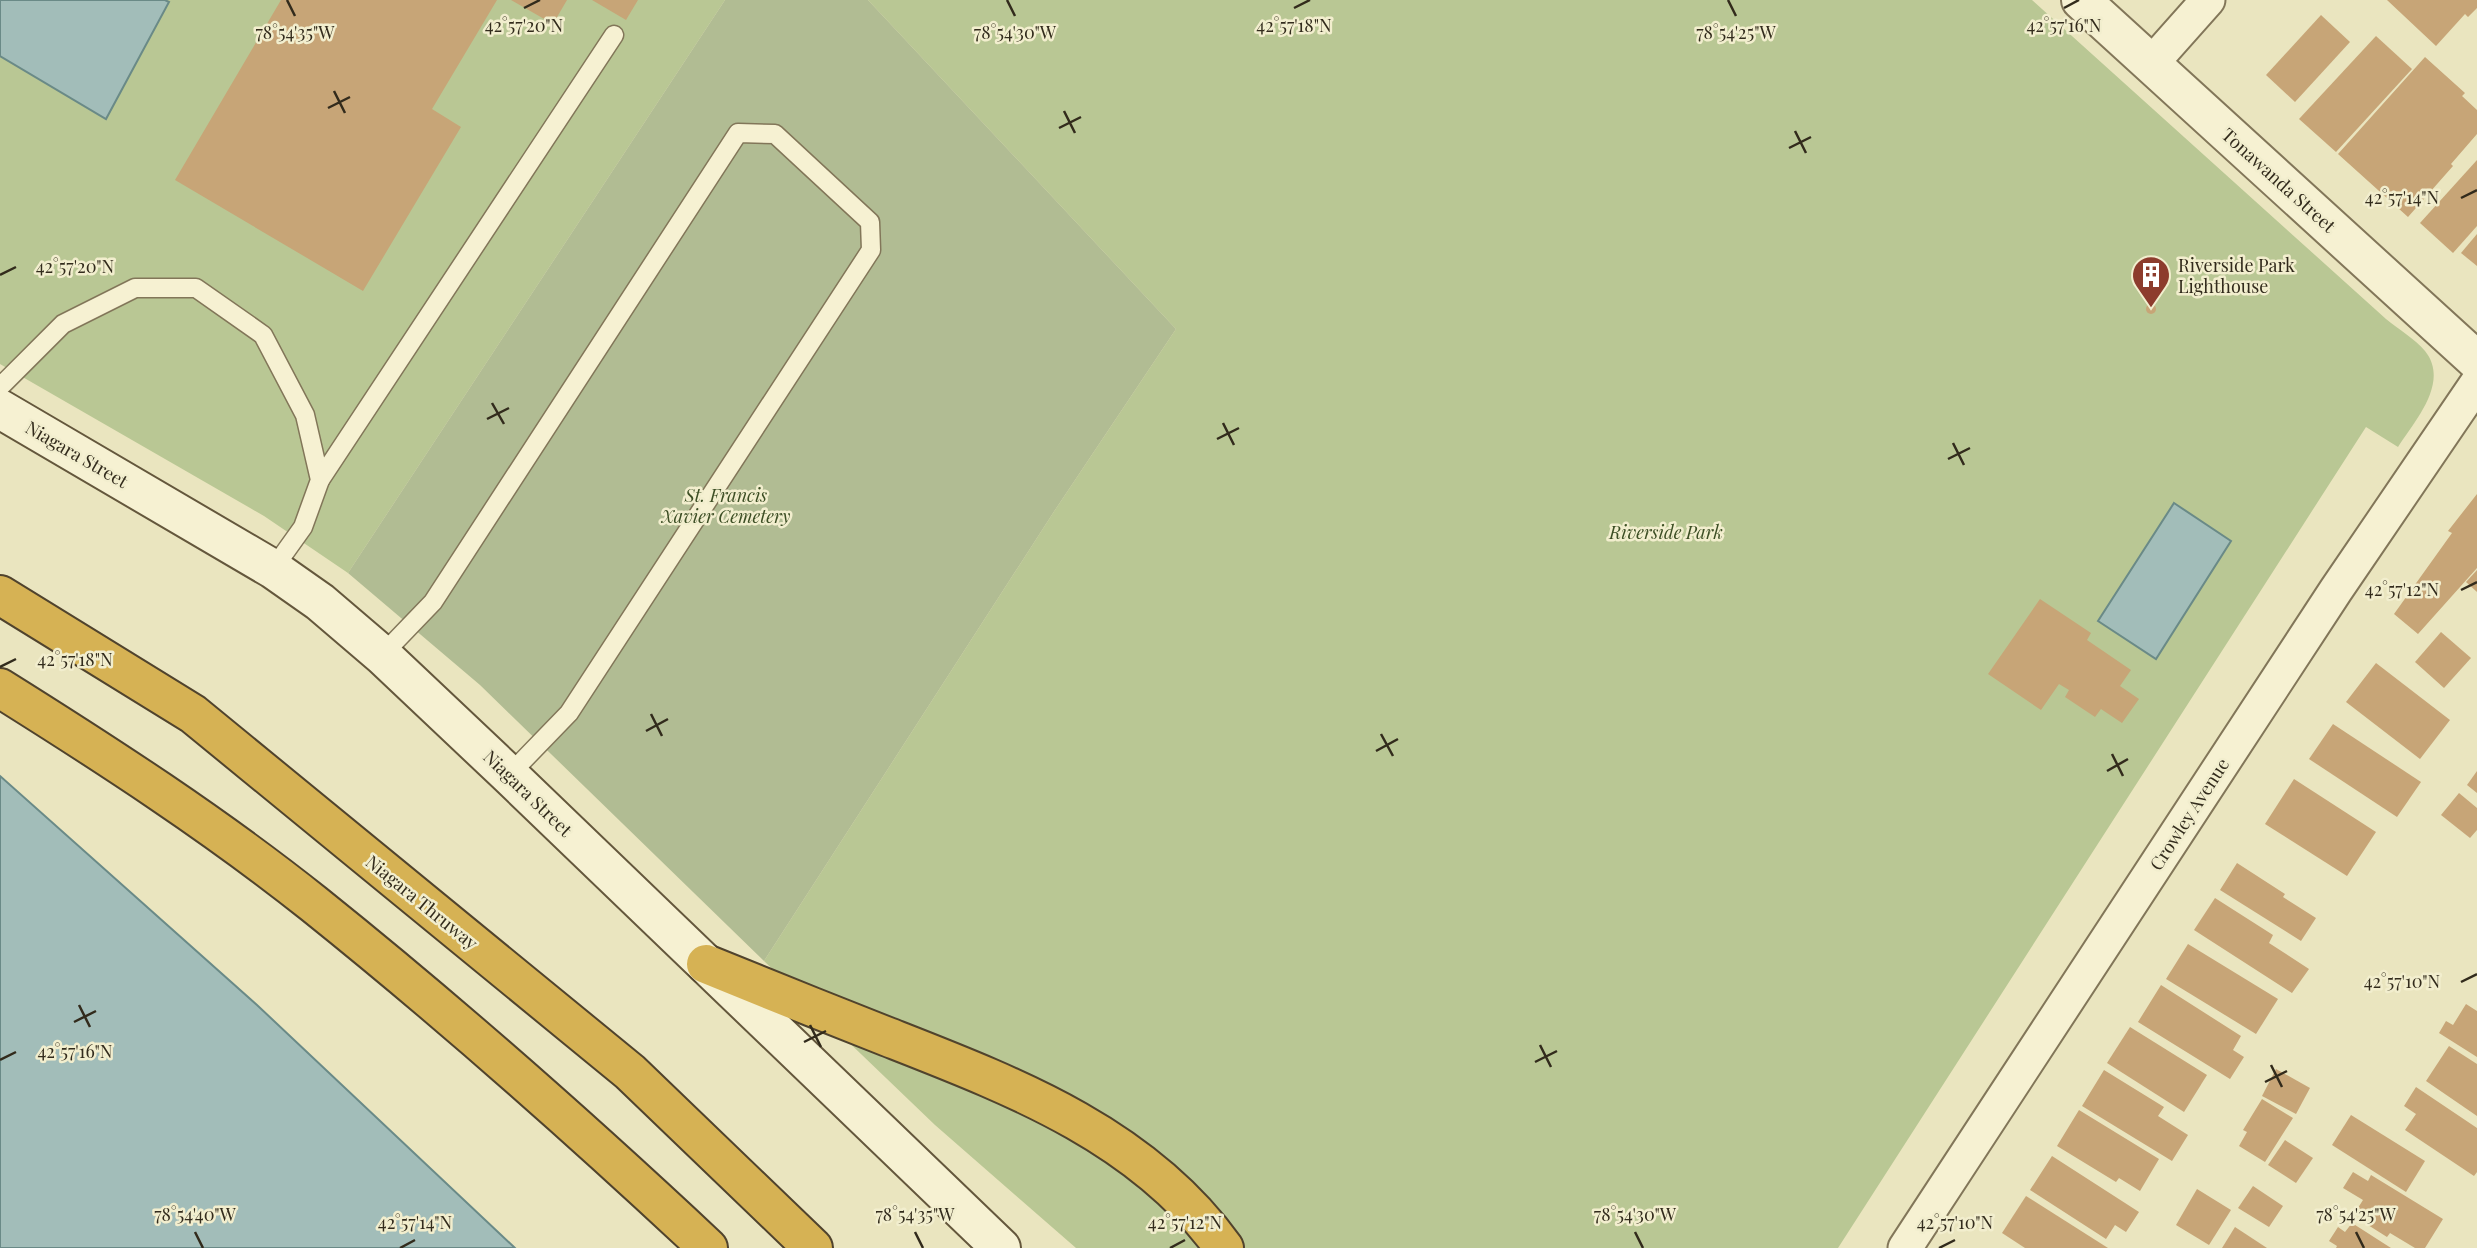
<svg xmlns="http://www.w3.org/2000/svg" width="2477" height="1248" font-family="'Playfair Display',serif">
  <rect width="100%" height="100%" fill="#eae5bf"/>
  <g fill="#b9c794">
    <path d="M0,0H725L348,573L264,516L0,364Z"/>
    <path d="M868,0H2032L2386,319C2398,329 2415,339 2425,351C2450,382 2415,421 2398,447L2366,427L1838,1248H1076L935,1125L764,961L1055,510L1176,329Z"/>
  </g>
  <path fill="#b1bc93" d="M725,0H868L1176,329L1055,510L764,961L480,685L348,573Z"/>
  <g fill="#a2bdb9" stroke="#6a8a87" stroke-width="2">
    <path d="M0,0H165L169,2L106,119L0,56Z"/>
    <path d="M2174,503L2231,541L2156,659L2098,621Z"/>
    <path d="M0,776L257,1005L515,1248H0Z"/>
  </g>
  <g fill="#c7a577">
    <path d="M281,0H497L432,109L461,127L363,291L175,180Z"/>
    <path d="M511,0H567L553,24Z"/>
    <path d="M592,0H638L626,20Z"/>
    <path d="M2387,0H2477V8L2468,17L2465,14L2436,46Z"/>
    <path d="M2321,15L2350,42L2295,102L2266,75Z"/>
    <path d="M2376,36L2412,69L2336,152L2299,119Z"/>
    <path d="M2425,57L2465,93L2462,96L2477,110V134L2451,164L2453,166L2408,217L2338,154Z"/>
    <path d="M2477,160V226L2453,253L2420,223Z"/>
    <path d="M2477,234V266L2461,253Z"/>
    <circle cx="2151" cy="309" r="5"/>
    <path d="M2477,494V568L2418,634L2394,614L2452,533L2448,531Z"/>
    <path d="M2477,570V592L2466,582Z"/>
    <path d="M2040,599L2091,633L2087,640L2131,670L2120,686L2139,699L2122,723L2101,709L2095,717L2065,697L2069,690L2059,684L2041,710L1988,674Z"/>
    <path d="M2441,632L2471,658L2444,688L2415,662Z"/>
    <path d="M2376,663L2450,720L2420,759L2346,702Z"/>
    <path d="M2333,724L2421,782L2397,817L2309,759Z"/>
    <path d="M2477,771V793L2467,785Z"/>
    <path d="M2294,779L2376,832L2347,876L2265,824Z"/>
    <path d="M2459,793L2477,808V830L2470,838L2441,815Z"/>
    <path d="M2237,863L2285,894L2283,897L2316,918L2301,941L2220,890Z"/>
    <path d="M2215,898L2273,935L2269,943L2309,969L2292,993L2194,930Z"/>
    <path d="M2188,944L2278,999L2256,1034L2166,979Z"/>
    <path d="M2161,985L2241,1036L2233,1050L2244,1057L2230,1079L2138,1022Z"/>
    <path d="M2466,1004L2477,1011V1057L2439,1033L2446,1021L2453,1025Z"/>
    <path d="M2130,1027L2207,1075L2184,1112L2107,1063Z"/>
    <path d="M2449,1046L2477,1064V1116L2426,1081Z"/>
    <path d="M2276,1069L2310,1088L2296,1114L2262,1096Z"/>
    <path d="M2104,1070L2164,1107L2158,1116L2188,1135L2172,1161L2082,1106Z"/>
    <path d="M2416,1087L2477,1128V1172L2474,1176L2405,1130L2416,1114L2404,1106Z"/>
    <path d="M2262,1099L2293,1118L2265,1162L2239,1146L2247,1132L2243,1130Z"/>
    <path d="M2079,1110L2159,1159L2140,1191L2119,1178L2116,1182L2057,1146Z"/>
    <path d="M2351,1115L2425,1161L2406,1192L2332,1145Z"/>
    <path d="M2285,1140L2313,1158L2296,1183L2268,1165Z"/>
    <path d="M2052,1156L2139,1212L2126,1232L2115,1225L2106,1239L2030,1190Z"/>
    <path d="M2353,1172L2368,1181L2371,1175L2443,1219L2425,1248H2415L2390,1233L2387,1237L2368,1225L2371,1220L2356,1211L2363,1200L2343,1188Z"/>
    <path d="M2253,1186L2283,1206L2269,1227L2238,1208Z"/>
    <path d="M2197,1189L2231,1210L2209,1245L2176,1225Z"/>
    <path d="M2026,1196L2108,1248H2025L2002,1233Z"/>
    <path d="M2352,1223L2391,1248H2336L2337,1246L2329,1241L2338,1227L2345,1232Z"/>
    <path d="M2235,1227L2267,1248H2222Z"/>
  </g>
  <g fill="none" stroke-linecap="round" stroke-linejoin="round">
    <defs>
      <g id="service">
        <path d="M0,387L63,324L135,288H196L263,335L305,415L320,480L303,527L273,569"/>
        <path d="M320,480L614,35"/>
        <path d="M382,655L433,602L738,133L775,134L870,222L871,250L569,713L509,775"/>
      </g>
      <g id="minor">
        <path d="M2152,63L2208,0"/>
        <path d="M1905,1248L2336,590L2477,383"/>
      </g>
      <path id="tertiary" d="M2081,0L2477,361"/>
      <path id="secondary" d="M0,409L273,569L320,602L382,655L509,775L1001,1248"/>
      <g id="motorway">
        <path d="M0,595L193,714L630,1072L813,1248"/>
        <path d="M0,688C107,755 215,825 314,904C450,1013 581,1129 708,1248"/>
        <path d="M706,964C767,989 827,1013 888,1037C1013,1086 1143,1135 1224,1248"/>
      </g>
    </defs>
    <use href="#service" stroke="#827659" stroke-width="21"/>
    <use href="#minor" stroke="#827659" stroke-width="37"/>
    <use href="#tertiary" stroke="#827659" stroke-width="42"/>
    <use href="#secondary" stroke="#64573c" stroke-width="42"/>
    <use href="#motorway" stroke="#50432d" stroke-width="42"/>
    <use href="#service" stroke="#f6f1d2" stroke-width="18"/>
    <use href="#minor" stroke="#f6f1d2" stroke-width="33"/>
    <use href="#tertiary" stroke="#f6f1d2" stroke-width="38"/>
    <use href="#secondary" stroke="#f6f1d2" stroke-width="38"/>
    <use href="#motorway" stroke="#d6b254" stroke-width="38"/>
  </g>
  <path fill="none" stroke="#322b1c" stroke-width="2.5" d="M287,0L295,16M1007,0L1015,16M1728,0L1736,16M524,8L540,0M1294,8L1310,0M2064,8L2079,0M334,91L345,113M328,108L350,97M1064,111L1075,133M1059,128L1081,117M1795,131L1806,153M1789,148L1811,137M2461,198L2477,190M0,275L16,267M492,403L504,424M487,419L509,408M1223,423L1234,445M1217,439L1239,428M1953,443L1964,465M1948,459L1970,448M2461,590L2477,582M0,667L16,659M651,714L662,736M646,731L668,719M1381,734L1393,756M1376,751L1398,739M2112,754L2123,776M2107,771L2128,759M2461,982L2477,974M79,1005L90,1027M74,1022L96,1011M810,1025L821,1047M804,1042L826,1031M1540,1045L1551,1067M0,1060L16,1052M1535,1062L1557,1051M2271,1065L2282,1087M2265,1082L2287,1071M195,1232L203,1248M915,1232L923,1248M1635,1232L1643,1248M2356,1232L2364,1248M400,1248L415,1240M1170,1248L1185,1240M1939,1248L1955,1240"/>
  <defs>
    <symbol id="building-pin" viewBox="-11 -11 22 30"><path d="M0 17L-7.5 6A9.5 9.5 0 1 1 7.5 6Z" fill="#8d3c2d" stroke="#f2eece"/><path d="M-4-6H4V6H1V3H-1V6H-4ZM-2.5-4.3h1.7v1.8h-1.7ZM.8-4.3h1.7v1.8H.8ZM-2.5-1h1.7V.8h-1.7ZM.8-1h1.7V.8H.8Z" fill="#fff"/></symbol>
  </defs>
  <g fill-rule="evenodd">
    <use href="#building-pin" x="2129" y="253" width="44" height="60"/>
  </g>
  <g text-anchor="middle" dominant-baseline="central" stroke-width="5" stroke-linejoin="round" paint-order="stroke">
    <g font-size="18" fill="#322b1c" stroke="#f2eece">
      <text transform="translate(2279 180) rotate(42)">Tonawanda Street</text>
      <text transform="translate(77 454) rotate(30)">Niagara Street</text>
      <text transform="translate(528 793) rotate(44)">Niagara Street</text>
      <text transform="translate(2189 814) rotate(-57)">Crowley Avenue</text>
      <text transform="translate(422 902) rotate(39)">Niagara Thruway</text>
    </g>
    <g font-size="18" fill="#322b1c" stroke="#f2eece" text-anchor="start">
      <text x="2178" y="265">Riverside Park<tspan x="2178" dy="21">Lighthouse</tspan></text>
    </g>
    <g font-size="18" font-style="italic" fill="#3c4e24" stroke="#f2eece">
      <text x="726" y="495">St. Francis<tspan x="726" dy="21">Xavier Cemetery</tspan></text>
      <text x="1666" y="532">Riverside Park</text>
    </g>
  </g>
  <g font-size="18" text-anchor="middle" fill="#322b1c" stroke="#f2eece" stroke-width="5" stroke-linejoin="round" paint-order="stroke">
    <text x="524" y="32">42°57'20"N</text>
    <text x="1294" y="32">42°57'18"N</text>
    <text x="2064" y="32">42°57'16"N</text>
    <text x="295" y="39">78°54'35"W</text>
    <text x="1015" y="39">78°54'30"W</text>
    <text x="1736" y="39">78°54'25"W</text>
    <text x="2402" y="204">42°57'14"N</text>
    <text x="75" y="273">42°57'20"N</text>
    <text x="2402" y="596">42°57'12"N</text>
    <text x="75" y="666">42°57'18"N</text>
    <text x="2402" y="988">42°57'10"N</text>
    <text x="75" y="1058">42°57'16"N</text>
    <text x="195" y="1221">78°54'40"W</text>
    <text x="915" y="1221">78°54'35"W</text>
    <text x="1635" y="1221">78°54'30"W</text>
    <text x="2356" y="1221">78°54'25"W</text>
    <text x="415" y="1229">42°57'14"N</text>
    <text x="1185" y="1229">42°57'12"N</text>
    <text x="1955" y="1229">42°57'10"N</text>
  </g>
</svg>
